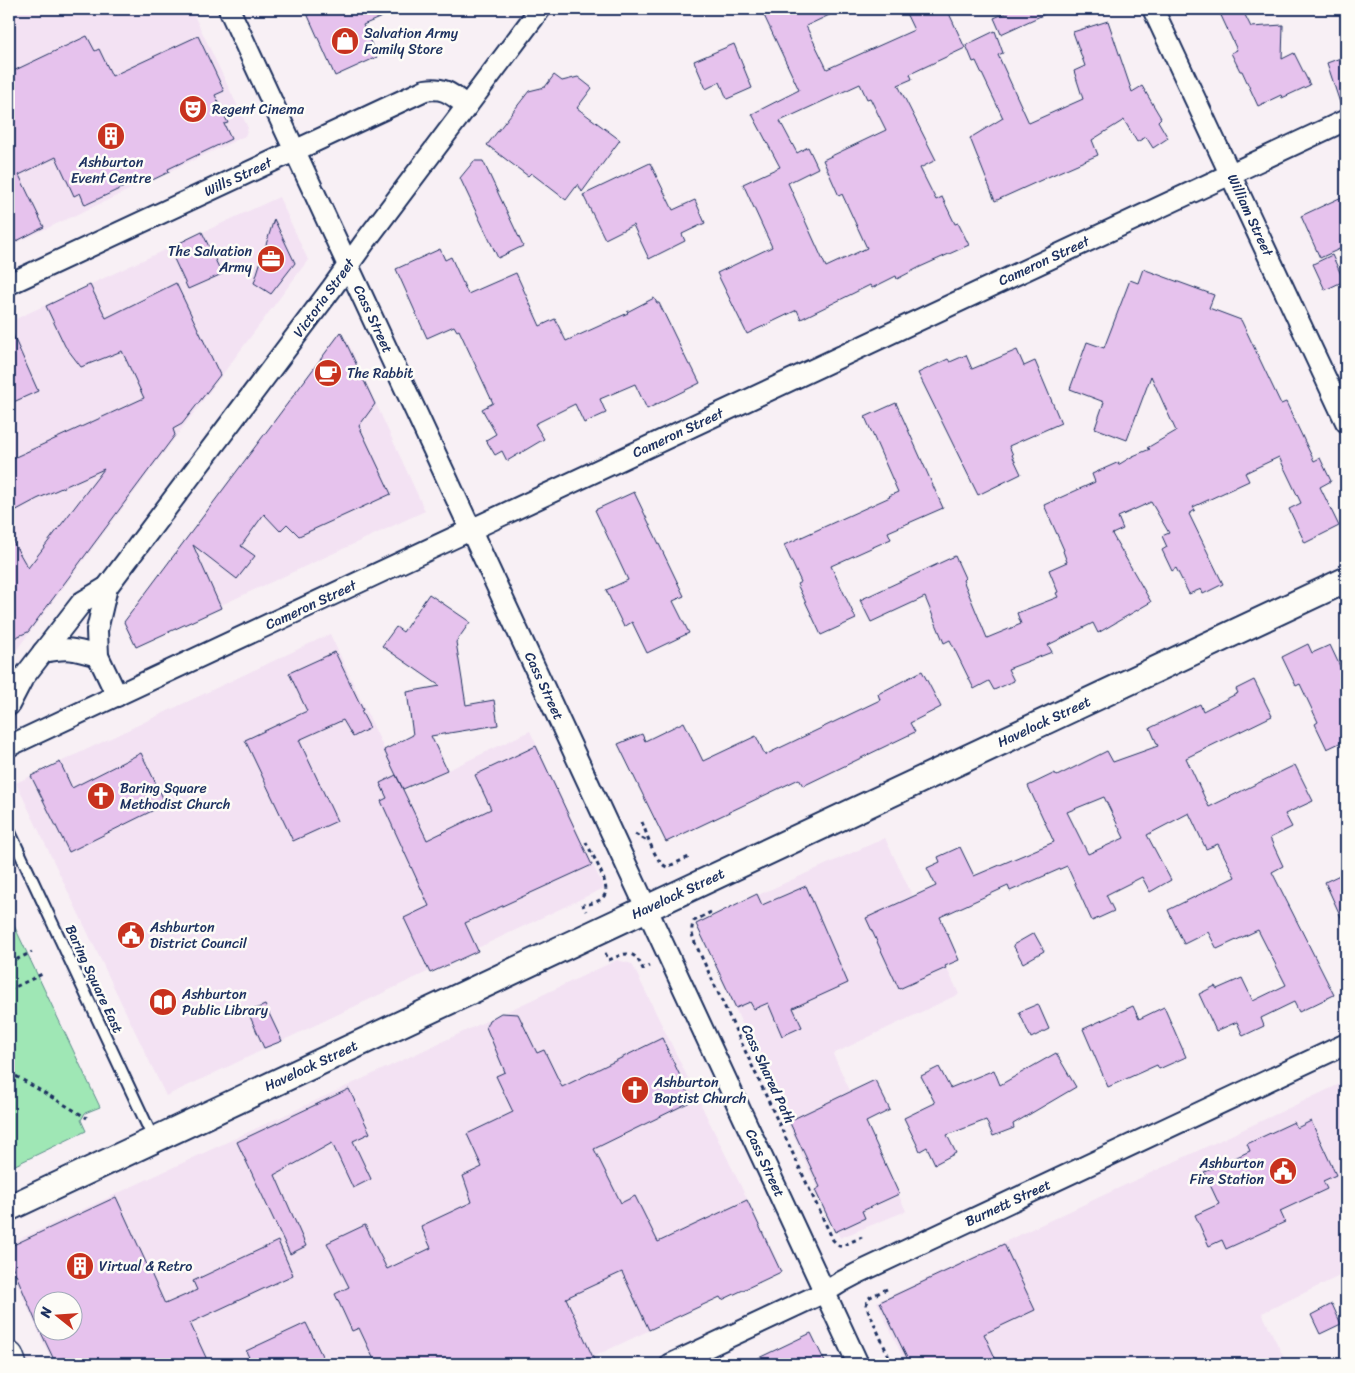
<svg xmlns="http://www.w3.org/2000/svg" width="1355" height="1373" font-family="Sriracha,sans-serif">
  <rect width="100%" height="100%" fill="#f8f0f5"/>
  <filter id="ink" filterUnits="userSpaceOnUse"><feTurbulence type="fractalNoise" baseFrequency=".02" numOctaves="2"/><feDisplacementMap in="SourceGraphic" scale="10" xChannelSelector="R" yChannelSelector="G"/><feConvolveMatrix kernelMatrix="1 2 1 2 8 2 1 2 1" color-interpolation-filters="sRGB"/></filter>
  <g filter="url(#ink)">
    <g fill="#f3e2f3" fill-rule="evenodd">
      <path d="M9,9H191L248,128L245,136L9,246Z"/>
      <path d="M279,197L308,260L9,660V322Z"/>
      <path d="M337,336L346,338L425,511L135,645L123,623Z"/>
      <path d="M330,634L404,791L530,731L604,888L166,1096L16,783Z"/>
      <path d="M885,838L959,994L833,1054L906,1211L840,1238L696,923Z"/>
      <path d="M617,960L632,964L781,1268L578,1364H53L9,1266V1244ZM42,1300H72V1330H42Z"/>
      <path d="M1346,1081V1273L1262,1313L1287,1364H906L877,1302Z"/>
    </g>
    <path fill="#9fe7b5" stroke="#5d8b8a" d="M9,915L100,1107L85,1113L81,1120L86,1131L9,1168Z"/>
    <g fill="#e6c2ed" stroke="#1b2f5e" fill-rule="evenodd">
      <path d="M305,9H400L363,25L377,57L335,76Z"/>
      <path d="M761,9H842L806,26L827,69L914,30L904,9H947L965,48L910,74L912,79L898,85L936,160L920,168L936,200L942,197L955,224L958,223L969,245L920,267L897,279L896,276L872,288L870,285L801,319L797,310L747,334L717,273L772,247L743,184L780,167L752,114L799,90ZM860,84L867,99L870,98L886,130L823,160L839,196L842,194L867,248L826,267L788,183L818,168L808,147L797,153L780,121Z"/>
      <path d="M1015,9H1056L1001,34L994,18Z"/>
      <path d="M1218,9H1242L1251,27L1283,25L1282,59L1294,53L1310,85L1282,98L1281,95L1258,106L1242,71H1240L1231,53L1237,50Z"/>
      <path d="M1108,21L1132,92L1142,86L1161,118L1158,121L1168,138L1153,148L1146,137L1137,142L1124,120L1092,140L1098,155L1059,172L995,201L970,138L1003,118L976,61L973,62L966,45L995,31L1003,53L998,55L1029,123L1083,99L1074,71L1085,66L1073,32Z"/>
      <path d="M87,36L95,51L99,49L112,76L198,36L224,91L215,95L228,123L224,124L231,139L168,169L169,172L146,183L143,178L85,205L80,193L74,196L56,157L19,175L44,227L9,245V73Z"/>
      <path d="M734,44L752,88L727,99L720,82L706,89L694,61Z"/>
      <path d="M1346,56V108L1342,109L1327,63Z"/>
      <path d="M554,75L562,81L578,77L592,88L577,108L620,140L582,192L578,184L566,200L531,173L528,176L487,145L529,91L545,87Z"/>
      <path d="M474,161H483L523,246L498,258L460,178Z"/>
      <path d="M650,163L673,210L695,200L705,223L682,234L685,241L649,259L633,225L605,239L583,195Z"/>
      <path d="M1346,195V246L1320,258L1301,216Z"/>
      <path d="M274,219L295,263L271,294L254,283Z"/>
      <path d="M202,232L222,274L188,289L169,248Z"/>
      <path d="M440,249L445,260L451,257L468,294L516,273L540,326L555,319L566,341L628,313L627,312L654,298L657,303H659L689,365H691L700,383L647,409L635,384L600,399L606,413L584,423L575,404L535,424L544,439L507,461L502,451L495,455L486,440L496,434L482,409L493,403L459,330L457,331L454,326L427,338L396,269Z"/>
      <path d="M1332,255L1344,281L1325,290L1313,264Z"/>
      <path d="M1143,269L1214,295L1209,308L1241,320L1281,404L1286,402L1314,461L1320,458L1331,481L1320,487L1339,526L1305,543L1289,509L1301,503L1279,457L1245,473L1249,481L1193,507L1195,510L1189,514L1223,584L1203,594L1201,589L1189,594L1176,568L1172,571L1162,550L1167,547L1162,536L1169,533L1151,502L1118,517L1123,529L1112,534L1151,602L1098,633L1093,623L1048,645L1052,652L1008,669L1014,681L994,690L989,681L974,689L950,640L944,643L925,597L871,622L860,600L955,556L965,578L963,580L987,638L1021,624L1017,613L1058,597L1056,593L1058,592L1049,570L1067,562L1063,551L1064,550L1044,505L1095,482L1092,474L1119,462L1118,465L1133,456L1150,449L1147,448L1176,431L1151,376L1127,440L1095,428L1104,402L1070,389L1087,342L1104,348L1130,280L1138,283Z"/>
      <path d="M176,283L220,375L182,424L173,429L175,435L28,632L9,640V535L28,568L104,469L37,499L9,514V460L144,398L122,351L81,367L65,346L46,306L90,285L106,318Z"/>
      <path d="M9,326L38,391L9,404Z"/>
      <path d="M341,332L375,404L359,426L391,494L299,536L287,524L280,531L264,514L241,546L255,556L237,579L193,545L221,608L136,647L124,622Z"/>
      <path d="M1017,350L1024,366L1035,361L1061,423L1009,446L1013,455H1012L1021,474L978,495L918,373L948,359L950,362L966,355L972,369Z"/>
      <path d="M896,403L943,508L888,532L891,539L831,566L856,619L821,635L797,584L801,582L784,545L890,497L889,496L898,492L865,417Z"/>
      <path d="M634,492L684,596L673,601L689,633L647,653L632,622L624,627L606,590L628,580L595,510Z"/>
      <path d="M429,594L470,622L456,642L466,705L494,700L498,725L431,736L447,770L403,789L396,775L427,840L491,809L475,775L536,746L592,865L465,923L478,951L430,973L404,918L429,906L381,801L387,798L380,783L396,775L384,750L413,735L407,692L440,686L382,646L396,627L403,632Z"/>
      <path d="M1308,644L1312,653L1330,645L1346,679V740L1327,749L1315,724L1318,722L1300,684L1296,686L1282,657Z"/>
      <path d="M335,652L363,710L361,711L370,728L353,737L343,720L299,740L337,821L293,841L245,740L307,711L289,673Z"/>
      <path d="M922,671L941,707L910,723L915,732L803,786L799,779L666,842L618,744L642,734L645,741L684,722L703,761L756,736L765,755L880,700L878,694Z"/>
      <path d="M1254,680L1272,716L1186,758L1209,807L1295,765L1313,801L1285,814L1292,827L1270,838L1283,866L1272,872L1334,995L1299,1012L1294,1002L1261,1018L1264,1026L1243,1036L1237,1022L1216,1031L1199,994L1215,986L1217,989L1242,978L1253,1001L1286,985L1258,930L1217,949L1208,932L1184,944L1168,910L1235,877L1218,844L1206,849L1189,813L1147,835L1171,880L1150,892L1142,877L1106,895L1114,911L1092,921L1067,866L1010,891L1008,886L940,917L959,960L945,966L946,968L899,989L866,918L936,886L927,868L940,862L938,857L960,847L974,876L1054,842L1028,786L1055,773L1057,776L1107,751L1113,762L1158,746L1150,728L1200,704L1203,711L1238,693L1236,689ZM1104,797L1124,838L1088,854L1067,812Z"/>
      <path d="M141,753L166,804L69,852L31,776L60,762L72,788Z"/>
      <path d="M1346,872V928L1325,882Z"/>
      <path d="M806,886L848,983L793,1008L802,1027L782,1036L768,1003L754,1009L750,1002L736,1008L696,924L757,894L762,905Z"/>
      <path d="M1034,933L1044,951L1023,963L1013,945Z"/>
      <path d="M1038,1004L1049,1029L1031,1038L1019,1012Z"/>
      <path d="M265,1005L282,1041L264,1048L248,1012Z"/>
      <path d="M1133,1006L1139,1019L1164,1007L1186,1057L1159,1069L1157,1065L1108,1087L1083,1029Z"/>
      <path d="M501,1013L518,1014L537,1053L544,1050L562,1087L662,1038L692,1101L594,1149L621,1203L635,1196L658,1242L747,1200L781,1272L722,1300L720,1297L649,1330L622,1272L566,1298L596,1364H376L359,1328L352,1331L335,1294L349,1287L327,1243L365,1225L387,1269L431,1248L421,1226L472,1202L463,1176L482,1167L467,1134L513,1112L496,1076L505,1072L486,1027L489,1020Z"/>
      <path d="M1056,1053L1076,1087L1013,1124L1014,1128L993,1136L986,1120L947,1135L956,1153L935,1164L927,1147L920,1151L904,1118L935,1103L921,1076L939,1067L950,1088L994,1070L1000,1085Z"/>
      <path d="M875,1080L890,1110L866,1122L899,1194L862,1211L865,1218L835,1232L815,1190L820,1187L789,1121Z"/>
      <path d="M349,1089L370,1133L353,1141L371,1179L353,1188L332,1143L275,1175L306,1246L290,1254L237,1142Z"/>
      <path d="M1311,1121L1336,1175L1323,1181L1327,1189L1280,1211L1285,1222L1226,1249L1222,1240L1209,1246L1195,1215L1219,1204L1204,1172L1250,1151L1247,1144L1294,1122L1297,1128Z"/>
      <path d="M116,1197L165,1304L197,1290L193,1281L278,1241L293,1275L190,1323L209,1364H56L36,1322L9,1258V1247ZM42,1300H72V1330H42Z"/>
      <path d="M1004,1244L1035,1310L984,1334L998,1364H910L880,1302Z"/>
      <path d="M1332,1304L1341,1324L1320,1334L1311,1315Z"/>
      <path d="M306,1323L326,1364H252L246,1351Z"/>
      <path d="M811,1333L826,1364H746Z"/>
    </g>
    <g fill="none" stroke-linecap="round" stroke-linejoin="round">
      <defs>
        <path id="service" d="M9,830L154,1140"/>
        <g id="minor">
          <path d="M229,9L858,1364"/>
          <path d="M1153,9L1346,422"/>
          <path d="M9,284L425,90C445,87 451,94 467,106"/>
          <path d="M107,587L97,630L98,656L117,696"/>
          <path d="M43,652C68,647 74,649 98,656"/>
          <path d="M9,705L23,678L82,602L107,587L332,288L364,243L540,9"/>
          <path d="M9,746L1346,120"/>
          <path d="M671,1364L825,1292L841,1282L858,1273L1346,1044"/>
        </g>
        <path id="tertiary" d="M9,1208L1346,580"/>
        <path id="secondary" d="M9,1356L12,1364"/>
      </defs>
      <use href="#service" stroke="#1b2f5e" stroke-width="14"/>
      <use href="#minor" stroke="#1b2f5e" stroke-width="24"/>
      <use href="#tertiary" stroke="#1b2f5e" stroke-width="29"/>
      <use href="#secondary" stroke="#1b2f5e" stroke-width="31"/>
      <g stroke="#1b2f5e" stroke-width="3" stroke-dasharray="4 4" stroke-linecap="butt">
        <path d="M642,822C647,834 655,863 667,867L689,857"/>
        <path d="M635,834L649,842"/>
        <path d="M586,842C591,853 612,886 604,896C600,902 590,904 583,905L586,911"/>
        <path d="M711,912L694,921C690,930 692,936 696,945L833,1240L839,1246H842L862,1237"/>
        <path d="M605,953L609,960C627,952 634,949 643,969L649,966"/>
        <path d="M9,963L32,952"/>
        <path d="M9,990L42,974"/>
        <path d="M9,1063V1072"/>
        <path d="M9,1072L87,1118"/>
        <path d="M887,1289L870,1297L866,1305L892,1364"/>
      </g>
      <use href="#service" stroke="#fdfcf7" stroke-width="10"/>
      <use href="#minor" stroke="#fdfcf7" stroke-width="20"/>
      <use href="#tertiary" stroke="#fdfcf7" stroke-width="25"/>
      <use href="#secondary" stroke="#fdfcf7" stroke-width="28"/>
    </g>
  </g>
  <defs>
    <symbol id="shop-disc" viewBox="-11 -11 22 22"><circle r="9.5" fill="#c8321e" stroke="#fdfcf7"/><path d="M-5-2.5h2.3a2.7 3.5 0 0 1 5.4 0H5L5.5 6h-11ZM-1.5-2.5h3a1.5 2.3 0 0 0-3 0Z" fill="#fff"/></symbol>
    <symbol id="theatre-disc" viewBox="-11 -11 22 22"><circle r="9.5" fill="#c8321e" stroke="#fdfcf7"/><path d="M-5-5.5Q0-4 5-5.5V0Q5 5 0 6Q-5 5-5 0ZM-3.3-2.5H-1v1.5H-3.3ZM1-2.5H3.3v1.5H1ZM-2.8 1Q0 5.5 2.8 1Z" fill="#fff"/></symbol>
    <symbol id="building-disc" viewBox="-11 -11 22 22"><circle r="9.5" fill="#c8321e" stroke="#fdfcf7"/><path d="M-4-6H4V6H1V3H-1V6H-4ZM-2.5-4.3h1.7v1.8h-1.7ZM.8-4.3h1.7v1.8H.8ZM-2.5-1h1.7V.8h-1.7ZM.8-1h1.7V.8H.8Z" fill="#fff"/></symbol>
    <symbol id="office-disc" viewBox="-11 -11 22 22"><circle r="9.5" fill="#c8321e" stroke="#fdfcf7"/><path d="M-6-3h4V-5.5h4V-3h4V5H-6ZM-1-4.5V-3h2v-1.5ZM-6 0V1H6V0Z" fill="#fff"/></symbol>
    <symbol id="cafe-disc" viewBox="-11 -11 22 22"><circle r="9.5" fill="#c8321e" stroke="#fdfcf7"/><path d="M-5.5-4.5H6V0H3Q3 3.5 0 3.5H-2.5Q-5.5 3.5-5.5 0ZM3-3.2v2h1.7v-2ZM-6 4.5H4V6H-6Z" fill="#fff"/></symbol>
    <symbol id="church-disc" viewBox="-11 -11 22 22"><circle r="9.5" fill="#c8321e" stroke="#fdfcf7"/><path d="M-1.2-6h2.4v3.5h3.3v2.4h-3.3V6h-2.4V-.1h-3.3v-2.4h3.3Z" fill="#fff"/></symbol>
    <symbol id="civic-disc" viewBox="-11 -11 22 22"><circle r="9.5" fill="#c8321e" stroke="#fdfcf7"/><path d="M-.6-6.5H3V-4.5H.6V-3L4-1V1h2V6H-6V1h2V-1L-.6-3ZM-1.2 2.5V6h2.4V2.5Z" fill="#fff"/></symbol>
    <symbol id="library-disc" viewBox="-11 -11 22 22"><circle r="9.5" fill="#c8321e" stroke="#fdfcf7"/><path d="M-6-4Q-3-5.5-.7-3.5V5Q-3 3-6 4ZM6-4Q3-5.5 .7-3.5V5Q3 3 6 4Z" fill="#fff"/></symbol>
  </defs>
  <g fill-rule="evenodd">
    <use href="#shop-disc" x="329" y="25" width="32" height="32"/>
    <use href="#theatre-disc" x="177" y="93" width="32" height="32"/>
    <use href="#building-disc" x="95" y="120" width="32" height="32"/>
    <use href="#office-disc" x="255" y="243" width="32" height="32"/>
    <use href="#cafe-disc" x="312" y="357" width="32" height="32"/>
    <use href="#church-disc" x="85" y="780" width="32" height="32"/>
    <use href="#civic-disc" x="115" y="919" width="32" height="32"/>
    <use href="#library-disc" x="147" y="986" width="32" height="32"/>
    <use href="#church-disc" x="619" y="1074" width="32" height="32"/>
    <use href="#civic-disc" x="1267" y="1155" width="32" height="32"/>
    <use href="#building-disc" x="64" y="1250" width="32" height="32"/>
  </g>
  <g text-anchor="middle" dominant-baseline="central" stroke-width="5" stroke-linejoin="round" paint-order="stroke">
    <g font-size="14" fill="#1b2f5e" stroke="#fdfcf7" text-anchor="start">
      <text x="364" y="33">Salvation Army<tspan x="364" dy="16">Family Store</tspan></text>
      <text x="212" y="109">Regent Cinema</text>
      <text x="111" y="162" text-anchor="middle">Ashburton<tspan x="111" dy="16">Event Centre</tspan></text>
      <text x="252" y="251" text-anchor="end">The Salvation<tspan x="252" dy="16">Army</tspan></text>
      <text x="347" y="373">The Rabbit</text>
      <text x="120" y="788">Baring Square<tspan x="120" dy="16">Methodist Church</tspan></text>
      <text x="150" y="927">Ashburton<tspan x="150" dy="16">District Council</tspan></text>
      <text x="182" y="994">Ashburton<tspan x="182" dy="16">Public Library</tspan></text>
      <text x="654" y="1082">Ashburton<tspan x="654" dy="16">Baptist Church</tspan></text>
      <text x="1264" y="1163" text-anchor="end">Ashburton<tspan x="1264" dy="16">Fire Station</tspan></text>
      <text x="99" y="1266">Virtual &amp; Retro</text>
    </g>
    <g font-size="14" fill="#1b2f5e" stroke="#fdfcf7">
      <text transform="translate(238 177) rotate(-25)">Wills Street</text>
      <text transform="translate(1250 215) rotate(65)">William Street</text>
      <text transform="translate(1044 261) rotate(-25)">Cameron Street</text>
      <text transform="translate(324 298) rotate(-54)">Victoria Street</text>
      <text transform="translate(373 319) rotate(65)">Cass Street</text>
      <text transform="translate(678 433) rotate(-25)">Cameron Street</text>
      <text transform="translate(311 605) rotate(-25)">Cameron Street</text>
      <text transform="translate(544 686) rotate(65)">Cass Street</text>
      <text transform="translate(1044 722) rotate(-25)">Havelock Street</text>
      <text transform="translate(678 894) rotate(-25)">Havelock Street</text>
      <text transform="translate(94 979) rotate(65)">Baring Square East</text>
      <text transform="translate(311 1066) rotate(-25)">Havelock Street</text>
      <text transform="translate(768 1074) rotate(65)">Cass Shared Path</text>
      <text transform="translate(765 1163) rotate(65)">Cass Street</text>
      <text transform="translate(1008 1203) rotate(-25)">Burnett Street</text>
    </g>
  </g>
  <rect width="1355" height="1373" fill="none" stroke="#fdfcf7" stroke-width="30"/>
  <rect x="15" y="15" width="1325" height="1343" fill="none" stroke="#1b2f5e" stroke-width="2" filter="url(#ink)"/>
  <g transform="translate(58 1316) rotate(287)"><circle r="24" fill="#fdfcf7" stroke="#a3aaba"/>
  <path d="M0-4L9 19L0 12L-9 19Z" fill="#c8321e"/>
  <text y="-8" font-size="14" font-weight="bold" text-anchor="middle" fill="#1b2f5e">N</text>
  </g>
</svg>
